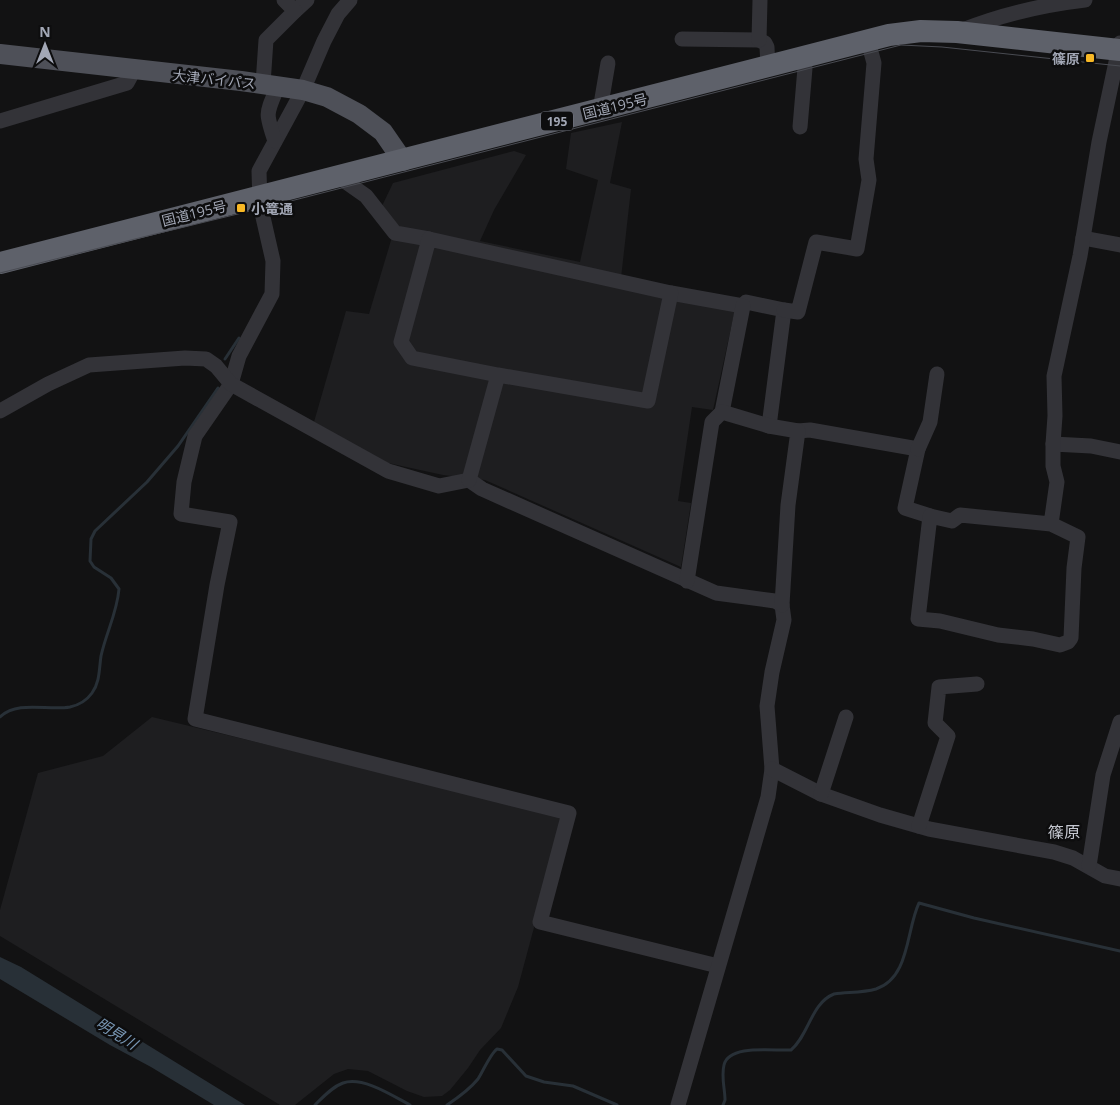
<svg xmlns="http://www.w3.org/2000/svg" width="1120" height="1105" font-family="'Open Sans','Noto Sans JP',sans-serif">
  <rect width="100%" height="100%" fill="#121213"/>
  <g fill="#1e1e20">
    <path d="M622,122L610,183L631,189L620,287L735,310L713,410L692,407L678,501L691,503L681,567L485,480L443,475L388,463L314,422L346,311L369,314L395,227L382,206L393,183L514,151L526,155L494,210L480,241L580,262L598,180L566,169L571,133Z"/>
    <path d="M152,717L564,816L518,987L501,1028L480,1050L468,1068L450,1090L442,1096L424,1097L407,1091L368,1071L348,1069L334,1074L295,1105H280L0,936V910L38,773L103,756Z"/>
  </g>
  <path fill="#283037" d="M0,957L21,967L245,1105H214L151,1067L110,1045L0,979Z"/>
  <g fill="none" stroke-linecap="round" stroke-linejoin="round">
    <g stroke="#283037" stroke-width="3">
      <path d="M225,359L239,338"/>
      <path d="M0,717C18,700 48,711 70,707C79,705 87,700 92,693C100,682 99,669 101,656C106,633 117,613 119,589L111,578L94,567L90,561L91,539L95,531L147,482L178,446L218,388"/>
      <path d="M315,1105C323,1097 332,1087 343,1083C363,1076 393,1096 410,1105"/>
      <path d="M447,1105C459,1097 469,1090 478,1079C483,1071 491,1053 497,1049L502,1050L526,1076L544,1082L573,1086L617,1105"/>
      <path d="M723,1105L725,1100C725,1089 721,1077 724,1065C729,1044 773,1051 791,1050C809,1035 811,1003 834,994C848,992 862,993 876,989C910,978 906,930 919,903L974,918L1120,951"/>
    </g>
    <g stroke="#333338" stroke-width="15">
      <path d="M350,0L338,14L324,41L303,90L259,171L260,204L273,261L272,294L239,356L231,384L195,436L184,482L181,514L230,522L217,585L195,719L569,813L540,922L718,966"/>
      <path d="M295,11L307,0"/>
      <path d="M960,31C1000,15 1042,5 1085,0"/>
      <path d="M682,39L759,40L765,43L767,47L768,67"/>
      <path d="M759,40L760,0"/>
      <path d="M263,84L266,40L295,11L284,0"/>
      <path d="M600,110L608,63"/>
      <path d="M0,121L127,83L134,70"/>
      <path d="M800,127L805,68L803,58"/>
      <path d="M275,141C265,112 266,114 278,86"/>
      <path d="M339,177L366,196L395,233L429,239"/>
      <path d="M1083,238L1120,245"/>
      <path d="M671,293L743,306L746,302L784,310L769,426"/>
      <path d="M784,310L798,312L816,242L857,249L869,180L866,159L874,63L868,41"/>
      <path d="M0,411L48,384L89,365L185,358L206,359L216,366L231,384L388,471L439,486L469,480L482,489L716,593L775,601L782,605L784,620L772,672L767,706L772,769L768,797L678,1105"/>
      <path d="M722,412L743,306"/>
      <path d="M798,431L810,430L918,449L905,508L930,516"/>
      <path d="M1053,444L1091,446L1120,452"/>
      <path d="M918,449L930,422L937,374"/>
      <path d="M469,480L498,375L412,358L401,342L429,239L671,293L648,401L498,375"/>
      <path d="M1051,524L1078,537L1074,568L1071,638L1068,642L1060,645L1033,639L998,635L940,621L918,619L930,516L952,521L960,515L1051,524L1057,482L1053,466V444L1055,416L1054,376L1080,256L1099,142L1120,43"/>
      <path d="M687,581L712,422L722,412L769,426L798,431L788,505L782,605"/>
      <path d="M772,769L821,794L880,815L929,829L1054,852L1073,858L1105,876L1120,879"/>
      <path d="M821,794L846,717"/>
      <path d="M919,826L948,736L935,723L939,687L977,684"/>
      <path d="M1089,866L1103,775L1120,722"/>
    </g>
    <path stroke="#4e5058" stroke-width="20" d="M0,54L241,81L303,90L327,97L359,114L383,132L403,161"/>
    <path stroke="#5e616a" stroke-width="22" d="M0,263L889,35L921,31L957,32L1120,50"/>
    <path stroke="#494b52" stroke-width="1" d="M0,273L143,237L279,204L901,45L942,47L1120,66"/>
  </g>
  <g fill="#f8b825" stroke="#0d0d0e" stroke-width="2">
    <rect x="1085" y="53" width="10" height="10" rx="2.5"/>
    <rect x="236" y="203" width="10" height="10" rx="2.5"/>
  </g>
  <g text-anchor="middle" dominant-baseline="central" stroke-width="5" stroke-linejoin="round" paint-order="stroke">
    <rect fill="#0d0d0e" stroke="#757983" stroke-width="1" x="541" y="111.5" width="32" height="19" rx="4"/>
    <g font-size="12" font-weight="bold" fill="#a2a7b5">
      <text x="557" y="121">195</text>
    </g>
    <g font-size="14" font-weight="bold" fill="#a2a7b5" stroke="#0d0d0e" text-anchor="end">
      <text x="1080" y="58">篠原</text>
      <text x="251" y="208" text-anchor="start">小篭通</text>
    </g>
    <g font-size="14" fill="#a2a7b5" stroke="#0d0d0e">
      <text transform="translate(214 79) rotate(6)">大津バイパス</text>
      <text transform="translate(615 106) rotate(-14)">国道195号</text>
      <text transform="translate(194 213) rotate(-14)">国道195号</text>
    </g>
    <g font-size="15" font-style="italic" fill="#7795b2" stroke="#0d0d0e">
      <text transform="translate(117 1033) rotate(32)">明見川</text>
    </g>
    <g font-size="16" fill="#c4c7d0" stroke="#0d0d0e">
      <text x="1064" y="832">篠原</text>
    </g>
  </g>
  <g transform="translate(45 45)" stroke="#0d0d0e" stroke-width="4" paint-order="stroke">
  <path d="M0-4L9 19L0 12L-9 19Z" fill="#a2a7b5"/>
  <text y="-8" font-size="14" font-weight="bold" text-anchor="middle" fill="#a2a7b5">N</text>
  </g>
</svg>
